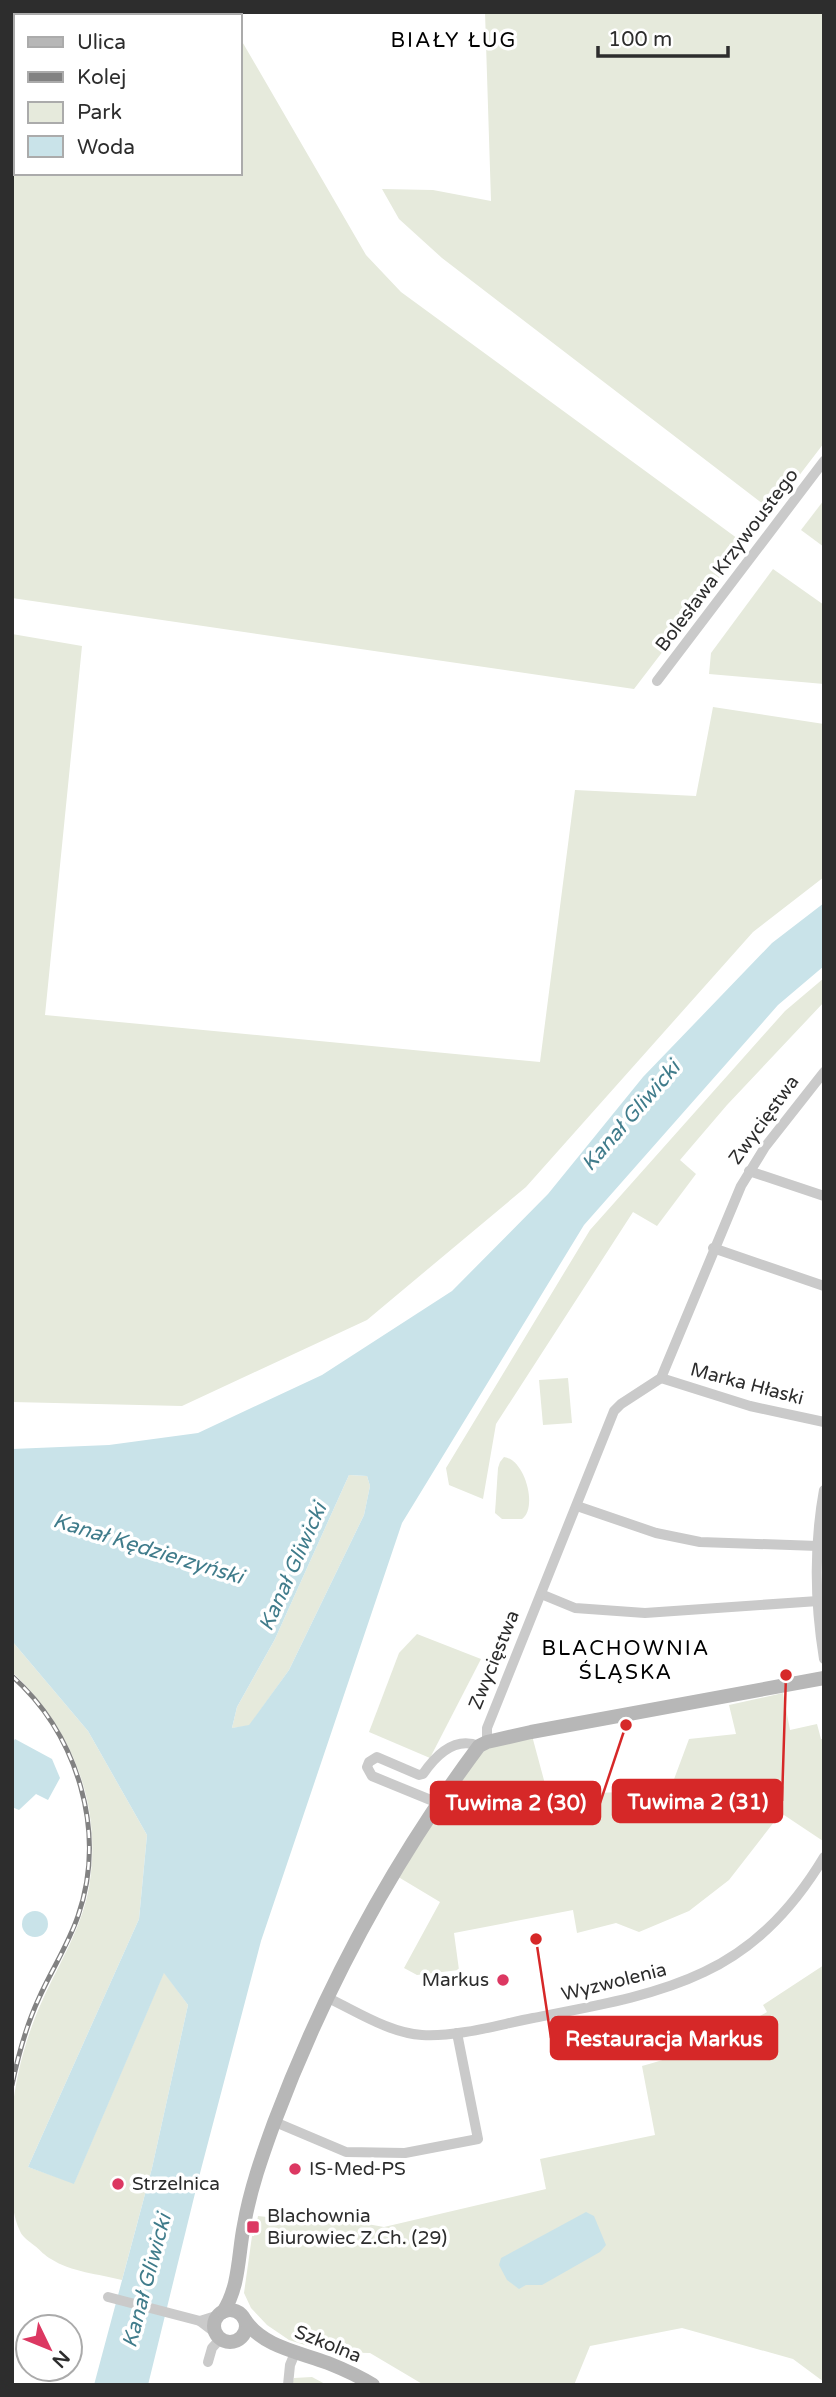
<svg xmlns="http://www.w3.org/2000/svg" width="836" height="2397" font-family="'Varela Round',sans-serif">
  <rect width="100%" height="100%" fill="#fff"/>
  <g fill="#e6eadc">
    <path d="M12,12H225L227,16H16V173H240V38L366,255L401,292L745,544L634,689L12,598Z"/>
    <path d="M485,12H824V443L772,511L442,258L399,219L382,189L433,190L491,201Z"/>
    <path d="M824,500V547L801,530Z"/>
    <path d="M773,569L824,605V684L709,674L711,653Z"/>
    <path d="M12,634L82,646L45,1015L540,1062L575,790L696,796L713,707L824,724V877L753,932L526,1187L367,1320L182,1406L12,1402Z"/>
    <path d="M824,978V1002L727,1105L680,1160L696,1174L657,1226L633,1212L496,1424L483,1499L449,1485L446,1468L590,1230L785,1011Z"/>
    <path d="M568,1378L572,1423L543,1425L539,1380Z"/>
    <path d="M504,1457C525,1459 538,1508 522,1519H502L495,1513L498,1468L500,1462Z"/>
    <path d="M349,1475L367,1476L370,1486L364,1515L289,1670L249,1726L232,1728L237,1707L275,1639Z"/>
    <path d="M417,1634L481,1659L430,1758L369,1732L399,1653Z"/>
    <path d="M12,1641L88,1731L147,1835L139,1919L28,2167L74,2183L164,1972L188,2005L152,2168L122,2280C99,2274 71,2272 51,2259C45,2256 40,2250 35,2246C30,2242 22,2237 20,2231C10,2211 12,2185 12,2163C12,2144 10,2124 13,2105C17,2070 28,2031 43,1999C60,1962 82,1927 89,1887C103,1806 72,1727 12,1672Z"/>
    <path d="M783,1693L790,1730L817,1724L821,1739H824L823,1841L781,1813L729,1880L689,1911L639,1932L616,1923L577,1933L573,1910L454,1933L459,1970L417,1975L404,1968L440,1902L395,1875L479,1746L531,1732L548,1795L670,1790L689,1739L736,1734L729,1705Z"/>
    <path d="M824,1965V2382L793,2359L682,2328L590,2346L574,2385H424L370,2353L327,2352L289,2340L267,2325L251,2308L244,2293L252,2236H254L258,2216L304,2221L306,2213L384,2227L546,2189L540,2159L655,2135L642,2066C687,2054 727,2035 767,2012L763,2005Z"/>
    <path d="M312,2377L327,2385H292L294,2378Z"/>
  </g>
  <g fill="#c9e3e9" fill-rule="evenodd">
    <path d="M824,903V966L778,1005L584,1225L402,1523L261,1941L199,2177L148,2385H94L152,2168L188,2005L164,1973L74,2184L28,2167L139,1919L147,1835L88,1731L12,1641V1449L109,1445L198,1433L322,1375L452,1291L548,1194L643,1077L772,943ZM349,1475L367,1476L370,1486L364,1515L289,1670L249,1725L232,1728L237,1707L275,1639Z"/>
    <path d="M15,1739L52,1759L60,1778L48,1800L36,1794L19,1810L12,1807V1744Z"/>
    <circle cx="35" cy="1924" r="13"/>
    <path d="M586,2212L594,2216L606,2245L600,2252L542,2285H526L519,2289L507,2280L499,2265L501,2258Z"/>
  </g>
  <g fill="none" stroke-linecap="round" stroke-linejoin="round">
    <g stroke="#cacaca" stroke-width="10">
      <path d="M657,681L824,461"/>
      <path d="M749,1171L824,1196"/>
      <path d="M713,1248L824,1286"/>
      <path d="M661,1378L750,1406L824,1422"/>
      <path d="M824,1490C814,1545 815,1604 824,1659"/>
      <path d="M577,1506L656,1533L700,1542L818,1546"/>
      <path d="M541,1594L575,1608L645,1613L818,1601"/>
      <path d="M487,1742V1728L614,1411L621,1404L661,1378L741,1186L765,1147L824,1072"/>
      <path d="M438,1803L372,1776L367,1767L369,1762L377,1757L419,1775L423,1774C436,1755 455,1736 479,1746"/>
      <path d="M328,1998C356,2011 389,2033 422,2035C458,2037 497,2025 533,2018C663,1993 750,1980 824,1857"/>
      <path d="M275,2122L346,2152L405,2153L478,2139L457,2033"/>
      <path d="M108,2297L200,2321L217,2334"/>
      <path d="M200,2321L219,2315"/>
      <path d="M208,2362L212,2348L221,2338"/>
      <path d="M288,2385L290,2365L295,2353"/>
    </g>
    <g stroke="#b7b7b7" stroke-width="14">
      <circle cx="230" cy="2326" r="16"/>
      <path d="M223,2312C240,2286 238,2254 244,2225C250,2190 262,2156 274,2123C324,1990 394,1860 479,1746L487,1742L531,1732L824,1678"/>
      <path d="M245,2320C263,2347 299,2352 328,2363C343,2369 359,2376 373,2385"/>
    </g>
    <defs>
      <path id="rail" d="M12,1676C78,1735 107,1832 78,1916C68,1945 51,1971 39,1998C26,2026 18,2056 12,2085"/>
    </defs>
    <use href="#rail" stroke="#828282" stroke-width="5"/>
    <use href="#rail" stroke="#fff" stroke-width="2.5" stroke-dasharray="8" stroke-linecap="butt"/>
  </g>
  <g fill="#dc3862" stroke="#fff" stroke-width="2.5">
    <circle cx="503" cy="1980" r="7"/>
    <circle cx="295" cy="2169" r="7"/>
    <circle cx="118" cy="2184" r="7"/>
    <rect x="246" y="2220" width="14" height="14" rx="3.5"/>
  </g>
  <g text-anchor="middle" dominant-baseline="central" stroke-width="7" stroke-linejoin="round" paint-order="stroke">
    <g font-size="19" fill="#2d2d2d" stroke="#fff">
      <text transform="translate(727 560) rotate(-53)">Bolesława Krzywoustego</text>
      <text transform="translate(764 1120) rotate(-54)">Zwycięstwa</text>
      <text transform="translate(747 1384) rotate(15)">Marka Hłaski</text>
      <text transform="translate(494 1660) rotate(-68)">Zwycięstwa</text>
      <text transform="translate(614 1982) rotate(-14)">Wyzwolenia</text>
      <text transform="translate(328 2344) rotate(22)">Szkolna</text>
    </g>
    <g font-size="19" fill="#2d2d2d" stroke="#fff" text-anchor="start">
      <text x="489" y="1980" text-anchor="end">Markus</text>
      <text x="309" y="2169">IS-Med-PS</text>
      <text x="132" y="2184">Strzelnica</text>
      <text x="267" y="2216">Blachownia<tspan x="267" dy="22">Biurowiec Z.Ch. (29)</tspan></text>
    </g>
    <g font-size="21" letter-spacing="2" fill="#000" stroke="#fff">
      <text x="454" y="40">BIAŁY ŁUG</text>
      <text x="626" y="1648">BLACHOWNIA<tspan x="626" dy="24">ŚLĄSKA</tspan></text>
    </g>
    <g font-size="21" font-style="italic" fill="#407c8b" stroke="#fff">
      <text transform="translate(631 1116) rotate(-49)">Kanał Gliwicki</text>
      <text transform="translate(148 1549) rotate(17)">Kanał Kędzierzyński</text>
      <text transform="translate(293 1567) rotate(-66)">Kanał Gliwicki</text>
      <text transform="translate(147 2281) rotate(-75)">Kanał Gliwicki</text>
    </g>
  </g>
  <path fill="none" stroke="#d62828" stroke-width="2.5" d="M786 1675L782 1801M626 1725L600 1803M536 1939L551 2038"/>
  <g fill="#d62828" stroke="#fff" stroke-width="2.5">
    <circle cx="786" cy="1675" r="7"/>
    <circle cx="626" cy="1725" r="7"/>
    <circle cx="536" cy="1939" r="7"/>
  </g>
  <g fill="#d62828" stroke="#d62828" stroke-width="2.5">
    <rect x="613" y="1780" width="169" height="42" rx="7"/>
    <rect x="431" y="1782" width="169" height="42" rx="7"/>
    <rect x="551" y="2017" width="226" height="42" rx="7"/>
  </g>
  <g font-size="21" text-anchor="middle" font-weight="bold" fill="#fff">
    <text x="698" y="1809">Tuwima 2 (31)</text>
    <text x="516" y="1810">Tuwima 2 (30)</text>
    <text x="664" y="2046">Restauracja Markus</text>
  </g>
  <rect width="836" height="2397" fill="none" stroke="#2d2d2d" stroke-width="28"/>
  <rect x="14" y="14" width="228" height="161" fill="#ffffff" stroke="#ababab" stroke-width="2"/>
  <rect x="28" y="37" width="35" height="10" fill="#b7b7b7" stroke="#ababab" stroke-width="2"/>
  <text x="77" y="49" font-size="21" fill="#2d2d2d">Ulica</text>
  <rect x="28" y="72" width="35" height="10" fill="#828282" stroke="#ababab" stroke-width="2"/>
  <text x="77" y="84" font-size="21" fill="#2d2d2d">Kolej</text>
  <rect x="28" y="102" width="35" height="21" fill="#e6eadc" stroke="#ababab" stroke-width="2"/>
  <text x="77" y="119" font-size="21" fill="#2d2d2d">Park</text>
  <rect x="28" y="136" width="35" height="21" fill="#c9e3e9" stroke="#ababab" stroke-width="2"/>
  <text x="77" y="154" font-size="21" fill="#2d2d2d">Woda</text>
  <g transform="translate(49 2348) rotate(133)"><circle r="33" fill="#ffffff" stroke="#ababab" stroke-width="2"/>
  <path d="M0-5L12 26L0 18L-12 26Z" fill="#dc3862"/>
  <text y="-10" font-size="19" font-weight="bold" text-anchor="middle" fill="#2d2d2d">N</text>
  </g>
  <path d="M598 46v10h130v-10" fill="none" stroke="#2d2d2d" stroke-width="3.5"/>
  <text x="608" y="46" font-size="21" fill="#2d2d2d" stroke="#ffffff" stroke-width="5" paint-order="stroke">100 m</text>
</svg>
